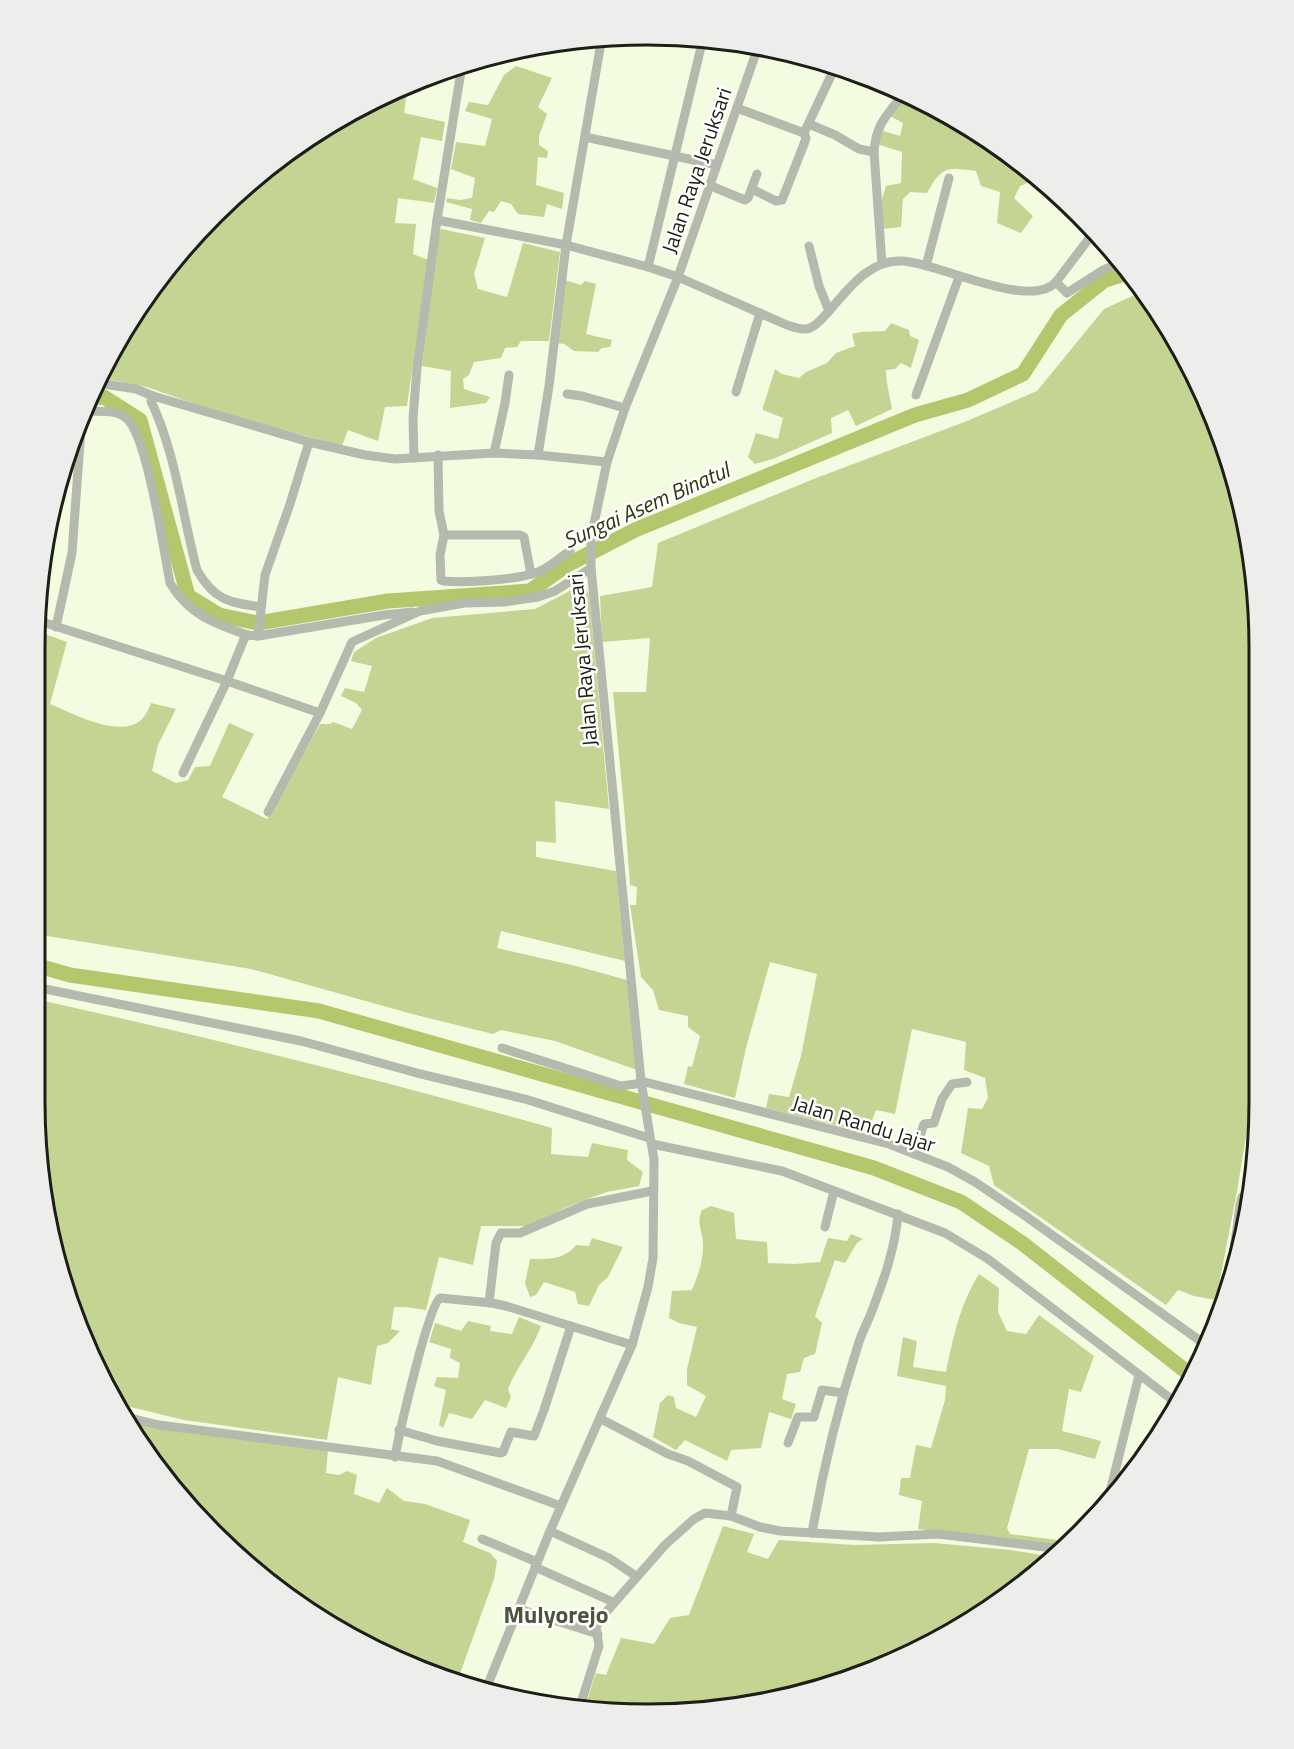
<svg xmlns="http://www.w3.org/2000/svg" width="1294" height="1749" font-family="'Titillium Web',sans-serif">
  <rect width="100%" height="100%" fill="#f3fbe1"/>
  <g fill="#c4d593">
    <path d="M516,66L552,78L538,107L547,114L539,136V145L548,151L547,158L538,157L536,185L564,193L562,209L547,204L544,217L518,214L511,204L501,201L494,212L489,211L481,223L470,220L472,209L446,202L447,198L460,200L472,198L475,178L451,169L456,142L485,146L492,119L465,111L469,102L488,105L504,75Z"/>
    <path d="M401,88L407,91L404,113L445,122L442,141L421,137L413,179L437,188L434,203L398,198L395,223L416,224L413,254L428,260L407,406L385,407L378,441L348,430L342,446L214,411L147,387L100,378L138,306L214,214L274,161L376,98Z"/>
    <path d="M905,95L954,117L1051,187L1062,199L1034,180L1020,186L1014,198L1033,216L1021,233L997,223L1000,192L981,186L976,171C946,167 942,166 927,193L910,192L903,199L901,227L881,229L882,199L886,186L901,183L902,152L877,144L883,131L900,136L903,123L890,116Z"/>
    <path d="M441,229L485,238L474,274L478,289L507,297L523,243L560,252L549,341H521L517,347L505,348L501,358L474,362L469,375L463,379L464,389L490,397L486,403L450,408L451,371L422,366L437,239Z"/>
    <path d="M565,280L581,285L585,281L596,284L586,334L612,340L610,347L602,348L598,352L574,351L564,344L557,343Z"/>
    <path d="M1143,291L1213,413L1254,567L1258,1063L1237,1191L1216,1300L1194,1296L1178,1290L1166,1305L994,1185L989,1166L961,1153L968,1108L982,1109L988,1098L985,1078L964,1070L966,1042L912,1029L895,1114L876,1110L867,1133L766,1108L769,1094L789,1097L801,1056L817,974L770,962L746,1048L735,1098L684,1084L688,1066L692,1067L700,1036L688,1027V1016L659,1010L653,990L641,977L630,905H636L637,887L630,885L625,819L613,692H646L650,638L602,642L600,596L652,587L658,543L811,480L967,421L1037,391L1104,309Z"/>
    <path d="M891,323L909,330L910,336L919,340L911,368L901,363L895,369L886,370C886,384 890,395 892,409L856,426L848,410L831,418L832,433L773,459L755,464L748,457L756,433L778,439L783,418L763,410V407L775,369L782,374L799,378L806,372L827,363L836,353L855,346L852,334L861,332L885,331Z"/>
    <path d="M583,584L589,594L609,809L555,801L556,843L536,841V857L616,871L625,961L501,931L497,948L576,966L627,980L637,1070L555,1041L501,1030L493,1034L412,1014L251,969L35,934L36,631L67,642L50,704C72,713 121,740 142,719C146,715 149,708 151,703L176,709L158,745L152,771L176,783L188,780L195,767L210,766L229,723L254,734L222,797L267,819L320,724H330L333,722L352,729L362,710L356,703L341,696L345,688L364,692L372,666L351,661L354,652L376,638L432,618L535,609Z"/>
    <path d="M35,999C208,1037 381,1080 552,1128L551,1154L588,1157L592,1143L628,1150L627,1160L643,1172L639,1186L607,1192L569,1206L527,1226H481L473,1265L439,1257L426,1310L405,1307H394L391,1329L400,1331L388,1343L377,1346L371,1385L338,1377L327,1440L184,1420L114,1403L55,1261L35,1102Z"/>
    <path d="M711,1206L734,1213L736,1239L767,1242L768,1263L794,1264L820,1262L828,1238L847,1241L851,1234L863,1239L857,1243L845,1263L835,1260L815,1316L822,1323L815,1354L804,1358L800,1372L787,1374L782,1399L796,1404L791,1419L769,1412L761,1448L731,1450L727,1461L685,1440L676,1450L653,1437L660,1403L668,1395L674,1397L676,1408L696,1417L706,1396L687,1385V1369L697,1327L679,1323L669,1318L672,1291L692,1290C698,1276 704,1258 703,1243C702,1228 696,1224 702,1210Z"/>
    <path d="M592,1238L623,1247L608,1277L599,1285L589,1306L578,1304L575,1292L544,1282L536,1295L530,1297L525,1283L530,1259C548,1259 564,1260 576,1245L589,1246Z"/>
    <path d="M979,1274L999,1288L998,1312L1007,1331L1026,1334L1039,1315L1094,1356L1081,1392L1069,1389L1062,1431L1101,1441L1095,1459L1058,1449H1029L1007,1528L1010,1534L1058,1540L1056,1547L918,1529L922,1501L899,1495L901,1478H910L916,1445L931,1448L945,1400L946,1386L897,1376L903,1337L917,1341L913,1367L946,1372C953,1338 960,1304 979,1274Z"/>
    <path d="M519,1317L541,1326C532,1351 517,1366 508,1389L511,1397L506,1408L485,1400L472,1419L449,1413L443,1428L439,1425L446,1390L434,1386L437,1377L458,1378L460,1363L450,1358L451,1349L429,1342L435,1323L461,1331L468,1321L491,1326L490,1331L512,1334Z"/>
    <path d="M124,1420L328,1450L326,1473L339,1475L347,1471L357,1475L354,1494L379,1503L387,1488L404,1501L425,1504L470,1520L463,1542L490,1553L497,1561L494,1579L458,1679L376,1651L243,1562L161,1475Z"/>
    <path d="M723,1526L754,1534L747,1552L768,1559L779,1540L854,1545L934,1543L1011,1550L1053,1557L1020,1588L881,1668L805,1694L687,1713L585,1706L596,1673L606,1675L621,1638L654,1644L670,1618L689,1615Z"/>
  </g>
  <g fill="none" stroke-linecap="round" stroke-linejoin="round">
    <g stroke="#b3c86c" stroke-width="15">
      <path d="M89,398L104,397L140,420L188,596L219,615L258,623L388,601L530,591L567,565L635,530L915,415L968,400L1023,374L1061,315L1105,280L1131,272"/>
      <path d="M35,965L70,975L319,1011L874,1168L961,1202L1022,1243L1192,1376"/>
    </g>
    <g stroke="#b5b9ae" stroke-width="9">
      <path d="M703,39L648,267L678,277L787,325C794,327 803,331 810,328C818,325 824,316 830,310C849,288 870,259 903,261C936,262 1030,311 1056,282L1094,232"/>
      <path d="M737,108L804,133L836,65"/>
      <path d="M809,124L835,135L859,149L874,152"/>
      <path d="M585,137L717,165"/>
      <path d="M711,186L745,200L748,198L757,174"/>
      <path d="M752,189L776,201L782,200L804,144L806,138L804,133"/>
      <path d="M437,220L566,245L648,267"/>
      <path d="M809,246L819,286L829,311"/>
      <path d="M882,264L874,152C876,123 887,116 903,94"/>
      <path d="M926,266L949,178"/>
      <path d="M1056,282L1067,293L1103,270L1121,262"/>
      <path d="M97,383L136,389L153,396"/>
      <path d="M736,392L760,313"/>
      <path d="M567,394L582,396L625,408"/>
      <path d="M916,395L959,277"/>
      <path d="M494,453L505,403L509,375"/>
      <path d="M438,455L439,511L444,535L440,555L441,580L443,581C466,583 517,580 538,572C550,567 559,558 570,551"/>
      <path d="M538,455L549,386L566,245L602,37"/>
      <path d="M414,458L413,418L417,368L437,220L462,65"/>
      <path d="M444,535H520L524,537L531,574"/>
      <path d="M260,607C228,602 214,600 197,570C182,514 176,454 151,401L153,396L309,442L365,455L395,459L494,453L538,455L607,462"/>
      <path d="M36,620L227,681L320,713"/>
      <path d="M56,627L72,553L82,415L86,411C98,412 116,409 126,418C147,434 164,552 170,583C189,615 214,623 247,635"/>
      <path d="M258,636L384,615L412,612"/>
      <path d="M183,773L227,681L244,639L247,635L258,636L265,575L290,504L309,442"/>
      <path d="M268,812L320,713L352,642L420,611L464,603L505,602L538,597L555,591L591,568"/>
      <path d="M35,987L301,1041L417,1073L525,1099L649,1138"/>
      <path d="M502,1048L621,1086L636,1084L641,1081"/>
      <path d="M641,1081L889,1144L948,1167L975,1182L1024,1215L1206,1345"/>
      <path d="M652,1144L782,1171L945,1233L988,1259L1179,1405"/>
      <path d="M914,1154L924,1124L934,1123L942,1099L952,1084L967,1082"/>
      <path d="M825,1227L834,1191"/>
      <path d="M1229,1289L1240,1205L1242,1197L1248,1194"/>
      <path d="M489,1303L496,1243L501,1233H520L587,1204L652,1191"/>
      <path d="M122,1416L159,1425L437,1461L561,1506"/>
      <path d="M601,1419L668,1454L688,1461L737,1487L731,1516"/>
      <path d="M399,1430L437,1441L501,1453L503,1452L511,1432L534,1436L544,1410L571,1326"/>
      <path d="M788,1443L798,1417H814L822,1390L843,1393"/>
      <path d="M395,1457C399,1434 428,1307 440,1298L492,1303L506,1306L632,1345"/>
      <path d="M1106,1508L1139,1375"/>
      <path d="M550,1531L609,1558L636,1576"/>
      <path d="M812,1533C823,1469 838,1407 858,1345C861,1335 866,1325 870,1316C883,1282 895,1250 898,1214"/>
      <path d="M482,1539L537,1562"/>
      <path d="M535,1567L613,1602"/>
      <path d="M519,1609L598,1634"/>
      <path d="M486,1689L550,1531L632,1345L648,1287L653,1258L654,1160L641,1081L591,568V538L607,462L625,408L678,277L758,47"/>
      <path d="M580,1706L599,1646L596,1628L600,1619L665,1545L694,1519L705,1513L731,1516L760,1527L780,1531L879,1537L938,1534L1061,1549"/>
    </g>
  </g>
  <g text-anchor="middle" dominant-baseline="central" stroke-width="5" stroke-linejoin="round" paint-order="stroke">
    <g font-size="21" fill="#1d1f16" stroke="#fff">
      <text transform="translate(696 170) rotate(-71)">Jalan Raya Jeruksari</text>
      <text transform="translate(582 660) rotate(-95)">Jalan Raya Jeruksari</text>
      <text transform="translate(864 1123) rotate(17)">Jalan Randu Jajar</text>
    </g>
    <g font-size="22" font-style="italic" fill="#2d350d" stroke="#fff">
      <text transform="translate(646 505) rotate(-24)">Sungai Asem Binatul</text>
    </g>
    <g font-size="24" font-weight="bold" fill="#4e533e" stroke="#fff">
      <text x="556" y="1614">Mulyorejo</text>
    </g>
  </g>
  <path d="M0 0H1294V1749H0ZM647 45H647A602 602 0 0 1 1249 647V1102A602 602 0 0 1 647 1704H647A602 602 0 0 1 45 1102V647A602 602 0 0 1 647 45Z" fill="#ededec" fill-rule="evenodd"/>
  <path fill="none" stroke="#1d1f16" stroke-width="3" d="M647 45H647A602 602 0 0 1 1249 647V1102A602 602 0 0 1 647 1704H647A602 602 0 0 1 45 1102V647A602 602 0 0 1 647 45Z"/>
</svg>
